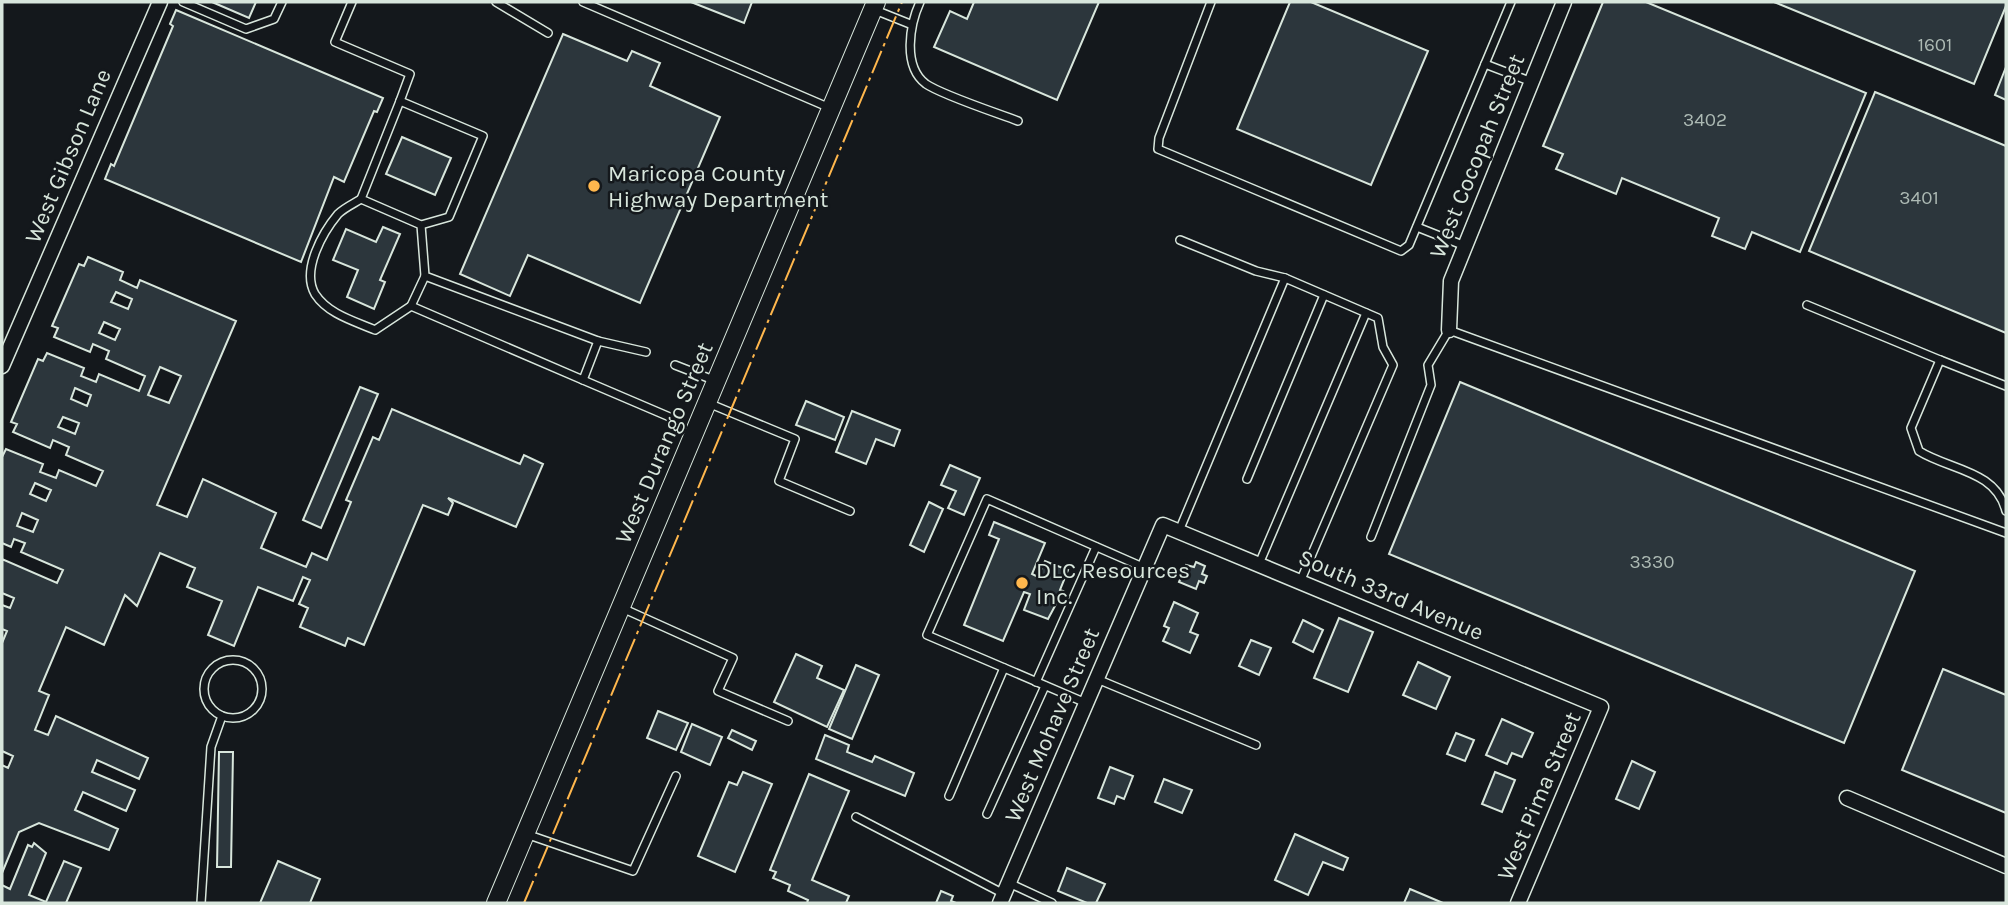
<svg xmlns="http://www.w3.org/2000/svg" width="2008" height="905" font-family="Karla,sans-serif">
  <rect width="100%" height="100%" fill="#14181c"/>
  <g fill="#2c363c" stroke="#d8e6dc" stroke-width="2" fill-rule="evenodd">
    <path d="M212,2H256L249,18Z"/>
    <path d="M691,2H752L744,23Z"/>
    <path d="M974,2H1099L1057,100L934,47L950,11L967,19Z"/>
    <path d="M1290,2H1311L1428,51L1371,185L1237,129Z"/>
    <path d="M1603,2H1646L1866,93L1800,252L1752,232L1745,249L1712,236L1719,218L1622,178L1616,194L1556,169L1563,154L1543,146Z"/>
    <path d="M1774,2H2006V6L1974,84Z"/>
    <path d="M176,10L383,98L377,112L374,111L344,182L334,177L301,262L105,179L111,164L114,166L173,26L170,24Z"/>
    <path d="M563,34L627,61L632,51L660,63L650,86L720,117L640,303L528,255L510,296L460,274Z"/>
    <path d="M2006,67V100L1995,95Z"/>
    <path d="M1875,92L2006,146V333L1809,251Z"/>
    <path d="M402,137L451,158L435,195L386,174Z"/>
    <path d="M383,227L400,234L380,280L385,282L374,309L347,297L358,270L333,260L346,229L376,242Z"/>
    <path d="M88,257L123,272L120,280L137,288L140,280L236,321L157,505L187,517L203,479L276,513L261,548L306,567L312,553L327,560L351,502L346,500L373,437L379,440L392,409L520,464L524,455L543,464L516,527L448,498L453,503L448,515L423,505L364,645L348,638L345,646L300,627L308,608L299,604L310,580L303,577L293,601L258,587L234,646L208,635L222,601L187,587L195,568L160,553L137,606L125,595L104,645L66,627L39,691L49,695L35,730L48,735L56,716L148,758L139,779L97,760L92,772L135,790L126,811L83,792L75,810L118,829L109,850L39,823L19,832L2,873V765L8,768L13,756L2,751V643L7,631L2,629V605L10,608L14,598L2,593V559L57,583L63,570L21,552L25,543L14,539L11,547L2,543V457L6,449L43,464L40,472L56,478L59,470L96,486L103,471L66,455L69,447L53,440L50,448L13,432L17,424L11,422L38,359L43,361L47,353L84,368L81,376L96,382L99,374L139,391L145,376L106,359L109,351L93,344L90,352L54,337L58,328L52,326L79,264L84,266ZM116,292L132,299L128,309L111,302ZM104,322L120,329L115,340L99,333ZM160,367L181,376L169,403L148,395ZM75,388L91,395L87,406L71,399ZM63,417L79,423L75,434L58,427ZM35,483L51,490L46,501L30,494ZM22,513L38,520L33,532L17,526Z"/>
    <path d="M1460,382L1915,571L1844,743L1389,554Z"/>
    <path d="M360,387L378,394L321,528L303,520Z"/>
    <path d="M806,401L844,417L835,440L796,425Z"/>
    <path d="M852,411L900,430L894,446L876,439L866,464L836,452Z"/>
    <path d="M950,465L980,478L964,515L948,508L956,491L941,485Z"/>
    <path d="M929,502L943,509L924,552L910,545Z"/>
    <path d="M994,522L1045,543L1032,574L1038,577L1045,561L1068,570L1060,590L1063,591L1048,619L1024,610L1030,594L1024,592L1003,641L964,625L999,539L989,535Z"/>
    <path d="M1196,562L1205,566L1202,574L1207,576L1204,583L1199,581L1196,589L1179,582L1186,565L1194,567Z"/>
    <path d="M1174,602L1198,613L1190,632L1198,635L1190,653L1163,641L1169,628L1164,626Z"/>
    <path d="M1339,618L1373,632L1348,692L1314,678Z"/>
    <path d="M1303,620L1323,630L1313,652L1293,642Z"/>
    <path d="M1251,640L1271,648L1259,675L1239,666Z"/>
    <path d="M796,654L822,666L817,678L844,690L827,727L774,702Z"/>
    <path d="M1418,662L1450,677L1436,709L1403,695Z"/>
    <path d="M856,665L879,675L852,739L829,729Z"/>
    <path d="M1943,669L2006,695V813L1902,770Z"/>
    <path d="M658,711L688,723L676,750L647,738Z"/>
    <path d="M1502,719L1533,733L1522,757L1512,753L1507,764L1486,755Z"/>
    <path d="M692,724L722,737L710,765L681,752Z"/>
    <path d="M732,730L756,741L752,750L728,738Z"/>
    <path d="M1456,733L1474,740L1465,761L1447,754Z"/>
    <path d="M825,735L849,745L847,752L872,762L875,756L914,773L905,796L816,759Z"/>
    <path d="M219,752H233L231,867H217Z"/>
    <path d="M1632,761L1655,772L1639,809L1616,799Z"/>
    <path d="M1110,767L1133,776L1124,799L1117,796L1114,804L1098,798Z"/>
    <path d="M743,772L772,784L735,872L698,856L729,782L737,785Z"/>
    <path d="M1495,772L1515,780L1502,812L1482,804Z"/>
    <path d="M809,774L849,791L812,880L849,896L846,903H807L808,900L788,891L790,885L773,878L776,872L770,870Z"/>
    <path d="M1164,779L1192,790L1182,813L1155,802Z"/>
    <path d="M1295,834L1348,858L1343,870L1323,862L1308,895L1275,880Z"/>
    <path d="M34,843L46,853L29,895L46,902L64,861L81,868L66,903H2V885L10,889L28,845L32,847Z"/>
    <path d="M278,861L320,879L310,903H260Z"/>
    <path d="M1067,868L1105,884L1096,903H1087L1058,891Z"/>
    <path d="M1410,889L1443,903H1404Z"/>
    <path d="M941,891L953,896L951,901L956,903H936Z"/>
  </g>
  <g fill="none" stroke-linecap="round" stroke-linejoin="round">
    <defs>
      <g id="service">
        <path d="M183,2L246,29L274,19L282,2"/>
        <path d="M352,2L335,42L410,74L400,101"/>
        <path d="M496,2L548,33"/>
        <path d="M583,2L830,108"/>
        <path d="M920,2C910,24 902,66 926,84C942,95 997,113 1018,121"/>
        <path d="M1211,2L1159,138L1158,149L1401,251L1409,245L1511,2"/>
        <path d="M875,10L910,24"/>
        <path d="M1485,64L1532,82"/>
        <path d="M361,199C353,204 344,208 338,214C323,232 301,270 315,294C328,314 354,321 375,330L411,306L583,380L598,341"/>
        <path d="M421,225L449,217L483,136L400,101L361,199L421,225L425,276L598,341L646,352"/>
        <path d="M1417,227L1465,246"/>
        <path d="M1180,240L1256,271L1285,278"/>
        <path d="M1807,305L1940,360"/>
        <path d="M411,306L425,276"/>
        <path d="M675,365L716,381"/>
        <path d="M583,380L672,418"/>
        <path d="M2006,386L1940,360L1911,428L1919,451C1949,470 1996,470 2006,511"/>
        <path d="M708,403L795,439L779,481L850,511"/>
        <path d="M1247,479L1324,295"/>
        <path d="M1179,531L1285,278L1378,318L1383,347L1393,365L1300,582"/>
        <path d="M1371,537L1431,385L1428,365L1449,330L2006,533"/>
        <path d="M1259,564L1366,313"/>
        <path d="M622,608L733,658L718,691L788,721"/>
        <circle cx="233" cy="689" r="29"/>
        <path d="M1097,679L1256,745"/>
        <path d="M1036,682L1096,547"/>
        <path d="M1086,703L927,635L987,499L1145,568"/>
        <path d="M949,796L1004,668"/>
        <path d="M987,814L1045,686"/>
        <path d="M856,817L1004,894"/>
        <path d="M526,834L633,871L676,776"/>
        <path d="M1009,883L1052,903"/>
        <path d="M201,903L211,747L222,716"/>
      </g>
      <g id="minor">
        <path d="M1449,330L1451,281L1564,2"/>
        <path d="M2,366L160,2"/>
        <path d="M1847,798L2006,866"/>
        <path d="M1000,903L1163,525L1601,707L1518,903"/>
      </g>
      <path id="tertiary" d="M496,903L876,2"/>
    </defs>
    <use href="#service" stroke="#d8e6dc" stroke-width="10"/>
    <use href="#minor" stroke="#d8e6dc" stroke-width="17"/>
    <use href="#tertiary" stroke="#d8e6dc" stroke-width="20"/>
    <use href="#service" stroke="#14181c" stroke-width="7"/>
    <use href="#minor" stroke="#14181c" stroke-width="14"/>
    <use href="#tertiary" stroke="#14181c" stroke-width="18"/>
    <path stroke="#ffb74d" stroke-width="2" stroke-dasharray="24 5 3.5 5" stroke-linecap="butt" d="M524,903L902,2"/>
  </g>
  <g fill="#ffb74d" stroke="#14181c" stroke-width="2.5">
    <circle cx="594" cy="186" r="7"/>
    <circle cx="1022" cy="583" r="7"/>
  </g>
  <g text-anchor="middle" dominant-baseline="central" stroke-width="5" stroke-linejoin="round" paint-order="stroke">
    <g font-size="19" fill="#adbab4">
      <text x="1935" y="45">1601</text>
      <text x="1705" y="120">3402</text>
      <text x="1919" y="198">3401</text>
      <text x="1652" y="562">3330</text>
    </g>
    <g font-size="23" fill="#d8e6dc" stroke="#14181c">
      <text transform="translate(68 156) rotate(-67)">West Gibson Lane</text>
      <text transform="translate(1477 156) rotate(-68)">West Cocopah Street</text>
      <text transform="translate(664 443) rotate(-67)">West Durango Street</text>
      <text transform="translate(1391 595) rotate(23)">South 33rd Avenue</text>
      <text transform="translate(1052 725) rotate(-67)">West Mohave Street</text>
      <text transform="translate(1539 796) rotate(-67)">West Pima Street</text>
    </g>
    <g font-size="23" fill="#d8e6dc" stroke="#14181c" text-anchor="start">
      <text x="608" y="173">Maricopa County<tspan x="608" dy="26">Highway Department</tspan></text>
      <text x="1036" y="570">DLC Resources<tspan x="1036" dy="26">Inc.</tspan></text>
    </g>
  </g>
  <rect width="2008" height="905" fill="none" stroke="#d8e6dc" stroke-width="7"/>
</svg>
